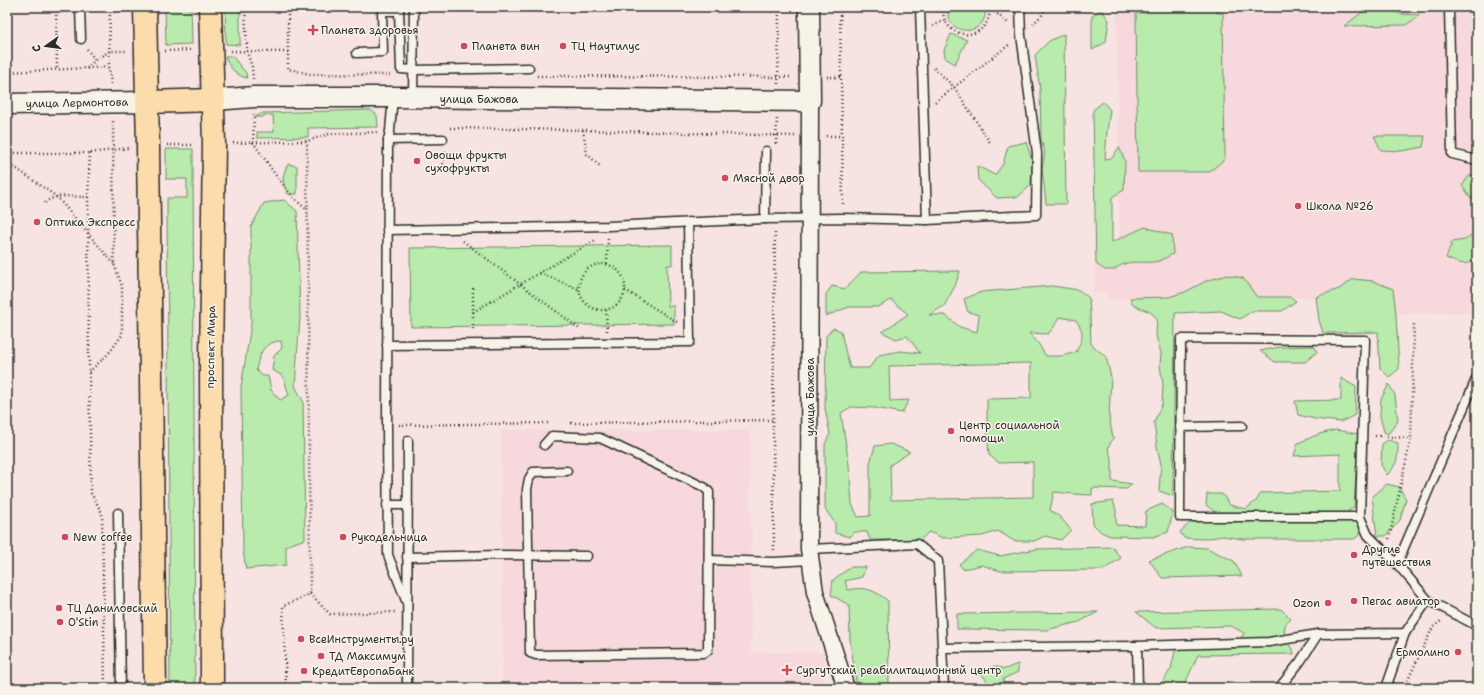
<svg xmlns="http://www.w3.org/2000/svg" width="1484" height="695" font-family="'Shantell Sans',sans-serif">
  <rect width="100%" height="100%" fill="#f7e3e1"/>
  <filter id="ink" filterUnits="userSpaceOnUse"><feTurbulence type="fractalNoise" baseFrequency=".025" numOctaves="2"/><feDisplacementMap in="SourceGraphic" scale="8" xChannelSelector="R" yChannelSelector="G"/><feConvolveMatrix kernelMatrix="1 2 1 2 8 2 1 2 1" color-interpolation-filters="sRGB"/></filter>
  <g filter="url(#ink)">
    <g fill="#f7d8dc">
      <path d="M1117,7H1477V312L1390,314L1388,297L1106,299L1105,293H1093L1096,264H1120Z"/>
      <path d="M501,430H750L751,652H824V688H503Z"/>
    </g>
    <g fill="#b8ebac" stroke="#728b6c" fill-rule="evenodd">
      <path d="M165,7H191L192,44L166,45Z"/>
      <path d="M225,7H240V45L226,44Z"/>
      <path d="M948,7H985C990,38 943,38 948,7Z"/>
      <path d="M1145,7H1217V13H1223L1225,159L1209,172H1138L1136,13H1145Z"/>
      <path d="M1383,8L1402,14L1420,15L1406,25L1344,26L1364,11Z"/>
      <path d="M1101,9L1109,20L1106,42L1092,50V16Z"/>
      <path d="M951,34L967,40L955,64L945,58L944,50Z"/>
      <path d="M1064,34L1066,204H1046L1042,168L1045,152L1041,140L1040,89L1035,55L1049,41Z"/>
      <path d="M225,56H232L246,73L247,78C236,76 228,66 225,56Z"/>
      <path d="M1103,102L1110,110L1107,132L1105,159L1112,158L1119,147L1125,161L1124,190L1112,197V242L1145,227L1172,235L1173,254C1168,256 1163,260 1159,261C1142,265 1129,257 1114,270H1105L1096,264L1093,110Z"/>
      <path d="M371,110L377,115L378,127L308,128V137L257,138V132H274L273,115H264L263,117H255L263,113Z"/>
      <path d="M1374,136H1425L1423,147L1402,151L1381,150Z"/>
      <path d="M1026,142L1032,160L1031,185L1018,197L997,198L978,180L977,166L995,175L1003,164L1008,146Z"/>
      <path d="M166,149H193L195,688H170L167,198H187V179H166Z"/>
      <path d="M288,164L297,166V194H288C281,181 282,176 288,164Z"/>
      <path d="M1477,175V198H1471L1462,186L1469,176Z"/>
      <path d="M284,200L297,211L300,317L295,386L303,401L305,539L286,546V565L246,569L243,550L241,387L251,325V227L264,203ZM281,341L282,348L274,356L272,370L283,376L289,395L280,400L271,390L268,376H263L256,370C260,354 262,342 281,341Z"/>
      <path d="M1477,230V257C1467,268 1458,263 1446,258L1452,242L1465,240Z"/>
      <path d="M672,245V265H667L668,306H674V324L411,327L410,248Z"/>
      <path d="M960,271L955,286L944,306L929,315H945L960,327L977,332L979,315L968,312L964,299L981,292L1052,286L1079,290L1089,298L1090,314L1091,344L1106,357L1111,377L1109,417L1113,438L1108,448L1112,460V481L1132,484L1127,489L1092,488V495C1079,495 1067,493 1054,492L1050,510L1060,517L1071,530L1061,540L1045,536L1034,541H1014L998,531L982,536L943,538L929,532L920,540H870L867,532H855L850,537L835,533V523L825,509V444L830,434L825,408L826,336L833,328L841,331L845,350L850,368H869L879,355L900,351L920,353L907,336L896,339L882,332L908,314L891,300L878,307H849L826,316V294L832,286L845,289L861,272ZM1059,317L1076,320C1085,334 1083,337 1076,352L1061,356H1046L1038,343L1029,333L1048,334L1054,327ZM1031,363V398L987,399V429L989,455L999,463L1033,462V497L891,500L890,465L910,452L891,444L875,446L870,463V516L858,517L852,504L849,465L841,413L851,407L875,408L902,413L909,400L890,401L889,366Z"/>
      <path d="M1227,275L1243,278L1257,297H1291L1296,301L1282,311H1252L1240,319L1221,311L1175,313L1173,496L1159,491L1161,464L1157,447L1154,422L1162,404L1163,385L1160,365L1161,353L1156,336L1157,318L1150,312L1133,305L1130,298L1169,297L1185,292L1206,281Z"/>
      <path d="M1353,279L1373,281L1393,289L1396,314L1399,369L1389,377L1380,368L1378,332L1323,333L1319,320L1316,297L1339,289Z"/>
      <path d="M1314,346L1317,352L1305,362H1275L1260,351L1280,347Z"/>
      <path d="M1341,378L1356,387L1355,415L1341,422L1315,419L1298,415L1295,401L1341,400Z"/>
      <path d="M1389,384L1395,395L1398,421L1388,434L1384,432L1380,416L1381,399Z"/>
      <path d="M1336,430L1358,434L1354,508L1348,511L1359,526L1360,535L1354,539H1242L1223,536L1203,539L1184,538L1180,532L1191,522L1215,512L1206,505L1207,494H1222L1230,505L1246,509L1257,500L1261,493L1340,491V454L1294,456L1298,443L1319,434Z"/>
      <path d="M1388,440L1398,443C1398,457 1398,464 1387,475L1381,465L1382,444Z"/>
      <path d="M1387,484L1399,487L1406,499L1400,520L1386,536H1377L1372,497Z"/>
      <path d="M1113,501L1116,510V525L1145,526L1146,511L1162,504L1173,512L1168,532L1153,537L1110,536L1101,532L1093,524L1092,504Z"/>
      <path d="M1112,547L1121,558L1103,570L1000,571L982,565L963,569L959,564L977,550L1000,556L1037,549Z"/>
      <path d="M1188,547L1207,548L1234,561L1242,576L1162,578L1149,560Z"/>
      <path d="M851,567H866L862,577L845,581L848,590C866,586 874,590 888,601L889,688H857L850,639L849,605L831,595L833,580Z"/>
      <path d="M1281,609L1291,619L1285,625L1284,639L1293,649L1294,654L1198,655L1183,688H1158L1171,669L1175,651L1197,642L1219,647L1235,648L1244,633L1231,626L1156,628L1136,612Z"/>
      <path d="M1098,612L1079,622L1046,630L957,629V614Z"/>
      <path d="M1018,664V672L1003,679L1004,688L990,684L981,674L994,666L1005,669Z"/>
    </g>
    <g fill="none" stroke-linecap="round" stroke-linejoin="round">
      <defs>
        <g id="service">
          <path d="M80,7L81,39"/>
          <path d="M920,7L927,220"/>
          <path d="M1449,7L1452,154L1477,160"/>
          <path d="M357,53L383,52L382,11H399L401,69L414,70L529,68"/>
          <path d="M393,97L390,131L388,140L387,425L388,555L407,603"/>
          <path d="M413,98L414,7"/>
          <path d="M388,140L443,139"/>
          <path d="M765,219L766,151"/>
          <path d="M387,230L608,226L765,219L843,218L927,220L1036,215L1037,153L1021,35L1020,7"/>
          <path d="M387,345L690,342L688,222"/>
          <path d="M1477,377L1397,564L1428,600L1477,626"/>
          <path d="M1180,427L1242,426"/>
          <path d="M544,445L552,436L600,438L704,487L709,492L708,650L704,653L536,655L530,653L527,489L529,479L533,472L567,471"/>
          <path d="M387,505H408"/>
          <path d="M118,513L121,688"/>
          <path d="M1360,517L1365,340L1181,339L1180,517H1360L1368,535L1397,564"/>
          <path d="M809,549L917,544L938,561L944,688"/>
          <path d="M407,557L502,555L587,556"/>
          <path d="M709,560L774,562L810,560"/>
          <path d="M1137,646L1138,688"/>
          <path d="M943,648L1137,646L1269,642L1318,634"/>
          <path d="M407,688L408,441"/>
          <path d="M1279,688L1300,662L1318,634L1405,633L1428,600"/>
          <path d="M1386,688L1405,633"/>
        </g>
        <path id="minor" d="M810,101L809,549L815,592L846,688"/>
        <g id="tertiary">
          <path d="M214,100L254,97H393L810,101L809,7"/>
          <path d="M7,104L147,102"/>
        </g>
        <g id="primary">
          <path d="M145,7L148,146L155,688"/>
          <path d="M210,7L214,144L211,361L212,688"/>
          <path d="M147,102L214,100"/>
        </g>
      </defs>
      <use href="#service" stroke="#2b2b2b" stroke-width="11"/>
      <use href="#minor" stroke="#2b2b2b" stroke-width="19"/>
      <use href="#tertiary" stroke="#2b2b2b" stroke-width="23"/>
      <use href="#primary" stroke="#2b2b2b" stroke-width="25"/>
      <g stroke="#2b2b2b" stroke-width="2.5" stroke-dasharray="1 3" stroke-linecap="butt">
        <path d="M56,7L57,69"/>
        <path d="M110,7L109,67L111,84"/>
        <path d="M245,7L247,52L252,67L253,79"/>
        <path d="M288,7V69L310,74L390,75"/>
        <path d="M840,7L843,206"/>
        <path d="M943,7C941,42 990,44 990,8"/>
        <path d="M991,9L1008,23"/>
        <path d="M1033,24L1043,14L1045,7"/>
        <path d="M933,26L945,20"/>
        <path d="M87,49L95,60"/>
        <path d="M165,51L192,50"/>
        <path d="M231,51L288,52"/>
        <path d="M934,68L954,87L991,144"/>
        <path d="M87,69L95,60L110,51H128"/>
        <path d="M7,72L109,67"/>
        <path d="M537,76L792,77"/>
        <path d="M827,77H841"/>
        <path d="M778,84L779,7"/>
        <path d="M935,102L1010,44"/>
        <path d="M254,114L253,142L277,177L294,198L307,210"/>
        <path d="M450,128L583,130L795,136"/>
        <path d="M583,130L587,154L600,166"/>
        <path d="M826,136H841"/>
        <path d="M233,143L307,141L329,134L377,132"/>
        <path d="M776,144L777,119"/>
        <path d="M167,145H194"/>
        <path d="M7,153H90L128,148"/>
        <path d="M90,153L88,197L89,373L91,493L102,513L105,688"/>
        <path d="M7,162L57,197L114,264"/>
        <path d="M442,168L446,151"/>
        <path d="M45,203C54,193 75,197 88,197"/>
        <path d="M463,241L581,330"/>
        <circle cx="602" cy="287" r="23"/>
        <path d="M607,264L608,238"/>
        <path d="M540,273L578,289"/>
        <path d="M473,288V331"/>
        <path d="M625,290L677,322"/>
        <path d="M606,310L607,331"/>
        <path d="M473,312L597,239"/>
        <path d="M89,372L109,353L122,335V286L114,264L113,121"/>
        <path d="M571,423L773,420"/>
        <path d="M399,425L550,423"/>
        <path d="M1375,436L1411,438"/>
        <path d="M1389,539L1411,438L1414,324"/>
        <path d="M774,550L773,420L775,231"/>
        <path d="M310,594L330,614L395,612"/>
        <path d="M286,688L283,606L310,594L307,141"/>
        <path d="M1404,688L1433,627L1441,621"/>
      </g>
      <use href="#service" stroke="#f7f3e8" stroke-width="8"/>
      <use href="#minor" stroke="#f7f3e8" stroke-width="16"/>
      <use href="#tertiary" stroke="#f7f3e8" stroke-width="20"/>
      <use href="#primary" stroke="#fddcac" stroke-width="22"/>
    </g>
  </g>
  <g fill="#d1495b" stroke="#f7f3e8" stroke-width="1.5">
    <path d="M311 24h4v4h4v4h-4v4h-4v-4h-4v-4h4z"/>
    <circle cx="464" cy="46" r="4"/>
    <circle cx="563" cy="46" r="4"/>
    <circle cx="417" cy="161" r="4"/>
    <circle cx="725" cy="178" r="4"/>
    <circle cx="1298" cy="206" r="4"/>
    <circle cx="37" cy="222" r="4"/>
    <circle cx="951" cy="431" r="4"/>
    <circle cx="65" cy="537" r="4"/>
    <circle cx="343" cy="537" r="4"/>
    <circle cx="1354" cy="555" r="4"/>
    <circle cx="1354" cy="601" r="4"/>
    <circle cx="1328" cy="603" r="4"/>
    <circle cx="59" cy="608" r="4"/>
    <circle cx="60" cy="622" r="4"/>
    <circle cx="301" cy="639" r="4"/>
    <circle cx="1458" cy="652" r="4"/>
    <circle cx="321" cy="656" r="4"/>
    <path d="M785 664h4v4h4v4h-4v4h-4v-4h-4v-4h4z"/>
    <circle cx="304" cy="671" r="4"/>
  </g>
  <g text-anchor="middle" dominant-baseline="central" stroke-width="3" stroke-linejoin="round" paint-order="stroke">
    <g font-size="11" fill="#2b2b2b" stroke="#f7f3e8" text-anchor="start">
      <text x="321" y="30">Планета здоровья</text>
      <text x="472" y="46">Планета вин</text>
      <text x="571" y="46">ТЦ Наутилус</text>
      <text x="425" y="155">Овощи фрукты<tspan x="425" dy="13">сухофрукты</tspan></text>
      <text x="733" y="178">Мясной двор</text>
      <text x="1306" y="206">Школа №26</text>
      <text x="45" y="222">Оптика Экспресс</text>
      <text x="959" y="425">Центр социальной<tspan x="959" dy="13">помощи</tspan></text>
      <text x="73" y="537">New coffee</text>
      <text x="351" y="537">Рукодельница</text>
      <text x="1362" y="549">Другие<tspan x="1362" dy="13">путешествия</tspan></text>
      <text x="1362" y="601">Пегас авиатор</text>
      <text x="1320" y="603" text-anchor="end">Ozon</text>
      <text x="67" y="608">ТЦ Даниловский</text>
      <text x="68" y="622">O'Stin</text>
      <text x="309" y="639">ВсеИнструменты.ру</text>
      <text x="1450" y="652" text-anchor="end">Ермолино</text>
      <text x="329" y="656">ТД Максимум</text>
      <text x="796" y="670">Сургутский реабилитационный центр</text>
      <text x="312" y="671">КредитЕвропаБанк</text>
    </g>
    <g font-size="11" fill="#2b2b2b" stroke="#f7f3e8">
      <text x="479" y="99">улица Бажова</text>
      <text transform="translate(77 103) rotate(-1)">улица Лермонтова</text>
      <text transform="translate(211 347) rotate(-89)">проспект Мира</text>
      <text transform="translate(810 397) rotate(-90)">улица Бажова</text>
    </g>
  </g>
  <rect width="1484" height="695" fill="none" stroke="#f7f3e8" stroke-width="24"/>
  <rect x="12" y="12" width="1460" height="671" fill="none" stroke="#2b2b2b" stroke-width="1.5" filter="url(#ink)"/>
  <g transform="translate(46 46) rotate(256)" stroke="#f7f3e8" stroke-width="3" paint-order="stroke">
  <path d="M0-3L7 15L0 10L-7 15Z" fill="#2b2b2b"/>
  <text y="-6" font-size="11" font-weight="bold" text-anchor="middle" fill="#2b2b2b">С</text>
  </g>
</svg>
